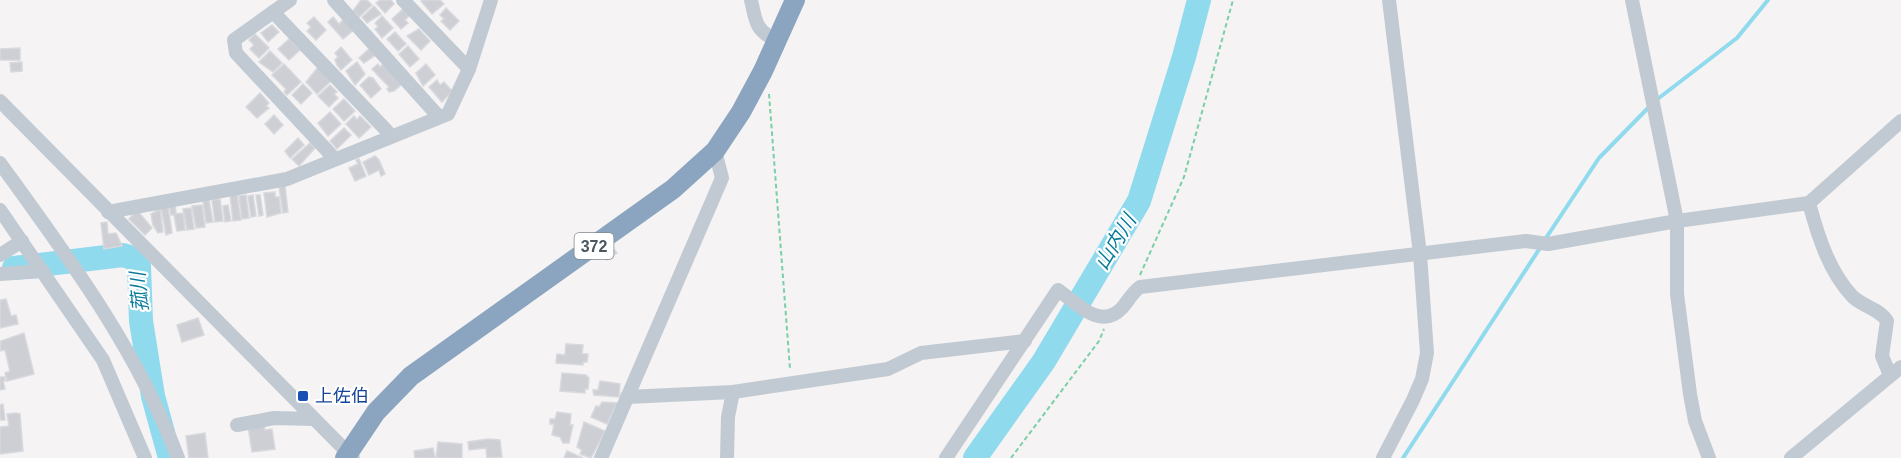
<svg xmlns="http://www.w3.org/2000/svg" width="1901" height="458" font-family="Helvetica,'Noto Sans JP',sans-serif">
  <rect width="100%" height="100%" fill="#f5f3f3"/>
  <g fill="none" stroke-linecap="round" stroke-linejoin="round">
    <g stroke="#90daee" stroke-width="4">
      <path d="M1655,101L1737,38L1768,0"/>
      <path d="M1544,241L1599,158L1650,106"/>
      <path d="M1403,458L1540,248"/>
    </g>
    <g stroke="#90daee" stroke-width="24">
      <path d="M14,268L123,255L133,258L139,266L141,321L153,396L170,458"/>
      <path d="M975,458L1044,361L1139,201L1184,57L1199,0"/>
    </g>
  </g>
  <g fill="#cdcfd5" stroke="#d7d9de" stroke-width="1.5">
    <path d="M361,0H367L372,5L359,17L353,11Z"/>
    <path d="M380,0H391L394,4L385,13L376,3Z"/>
    <path d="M423,0H440L444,4L432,14L421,1Z"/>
    <path d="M374,6L381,14L367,23L362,17Z"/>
    <path d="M446,8L459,21L450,30L441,21L444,19L440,15Z"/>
    <path d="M403,9L409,16L405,20L408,23L401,29L392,19Z"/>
    <path d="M382,16L393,28L382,38L375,29L378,27L375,23Z"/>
    <path d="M314,17L326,30L316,40L307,31L311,27L307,23Z"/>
    <path d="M333,17L339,24L344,19L354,30L343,39L328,22Z"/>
    <path d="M272,25L279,32L268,42L261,33Z"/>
    <path d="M419,29L430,41L421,50L407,36Z"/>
    <path d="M395,32L406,44L398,51L387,39Z"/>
    <path d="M255,34L269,48L259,58L250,49L254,45L249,40Z"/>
    <path d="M289,39L300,50L289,60L278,49Z"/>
    <path d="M408,46L419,59L410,67L399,54Z"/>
    <path d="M341,47L352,60L341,70L337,65L335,60L338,57L335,53Z"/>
    <path d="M371,47L377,54L364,63L359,58Z"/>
    <path d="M20,48V60H0V49Z"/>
    <path d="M270,51L282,63L273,72L259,62Z"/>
    <path d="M22,62V71L11,72L10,63Z"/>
    <path d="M357,62L365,74L355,85L346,71Z"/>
    <path d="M284,64L301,82L287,95L284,92L286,89L272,75Z"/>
    <path d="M378,64L380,67L383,64L402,84L394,91L389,92L387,89L389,87L372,69Z"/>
    <path d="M426,64L435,75L423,86L416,73Z"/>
    <path d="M319,66L332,80L317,94L306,82Z"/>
    <path d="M369,77L373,78L381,89L371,98L360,85Z"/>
    <path d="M437,80L440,85L444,82L452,91L442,102L429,87Z"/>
    <path d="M303,84L312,93L301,104L292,95Z"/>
    <path d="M330,85L337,92L334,94L338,98L329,107L318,96Z"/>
    <path d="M260,93L269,103L266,106L269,108L257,118L246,107Z"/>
    <path d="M344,99L355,111L344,121L333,109Z"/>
    <path d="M330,112L341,124L328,136L318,123Z"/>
    <path d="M274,115L283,125L274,134L265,124Z"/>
    <path d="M354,116L357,120L360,116L371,127L359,138L346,124Z"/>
    <path d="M344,128L351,135L337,149L330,141Z"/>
    <path d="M298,138L304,145L290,158L285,151Z"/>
    <path d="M310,143L315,148L299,166L292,159Z"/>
    <path d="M375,156L379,160L385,174L381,176L379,170L369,175L363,162Z"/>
    <path d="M359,159L366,176L355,181L349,168L358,164L356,160Z"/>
    <path d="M285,186L288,212L283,213L279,187Z"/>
    <path d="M275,192V197H279L281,213L267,217L264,193Z"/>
    <path d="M237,194L241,220L233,221L230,195Z"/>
    <path d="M246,195L249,218L242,219L239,196Z"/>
    <path d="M253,195L256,216L251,217L248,196Z"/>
    <path d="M256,195H260L263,215L259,216Z"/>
    <path d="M220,199L223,221L215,222L212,200Z"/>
    <path d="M209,200L213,222L206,223L203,201Z"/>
    <path d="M175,203L176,214L183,213L185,230L177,231L174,215H171L169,204Z"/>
    <path d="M202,205L205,227L196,228L192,206Z"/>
    <path d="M228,205L231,221L225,222L223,206Z"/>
    <path d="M168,206L172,233L166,235L161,207Z"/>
    <path d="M191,208L194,229L187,230L183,209Z"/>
    <path d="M160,209L163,232L158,233L153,225L151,214Z"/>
    <path d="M137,210L152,228L145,235L129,219Z"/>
    <path d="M107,222L108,234L116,233L122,246L104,249L101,223Z"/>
    <path d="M612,247L617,253L607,260L603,254Z"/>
    <path d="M6,299L11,316L16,315L18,324L0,328V300Z"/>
    <path d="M198,318L204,335L182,342L177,325Z"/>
    <path d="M24,333L34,374L7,381L5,373L10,371L5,350L0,351L1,341Z"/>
    <path d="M566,344L583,345L582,354H588L587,362H583V365L556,363L557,354L565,355Z"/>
    <path d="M562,373L586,375L589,378L588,389H585V393L560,391Z"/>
    <path d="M0,377H5V381H3L5,389L0,390Z"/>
    <path d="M600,381L620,384L619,397L594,395L593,390H598Z"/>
    <path d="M602,402L617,403L607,424L591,417L596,406L599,407Z"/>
    <path d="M3,404L5,420H0V405Z"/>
    <path d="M557,412L571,414L570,425H573L569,443H563L560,437L552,435L554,424H550V419H555Z"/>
    <path d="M16,413L20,414L23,451L0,454V427L9,426L7,414Z"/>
    <path d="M584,422L605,431L591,458L580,454L582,450L577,447Z"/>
    <path d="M264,424L265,430L272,429L275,449L252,452L248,426Z"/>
    <path d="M205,433L208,458H189L186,436Z"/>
    <path d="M488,439L500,440L502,457L487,458L486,448L469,450L468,442Z"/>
    <path d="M438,442L462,444V458H436Z"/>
    <path d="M433,448L435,458H415L414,451Z"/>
    <path d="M567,451L583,458H564Z"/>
  </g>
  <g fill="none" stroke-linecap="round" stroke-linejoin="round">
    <g stroke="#7ad0a6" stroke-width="2" stroke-dasharray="4.5 3" stroke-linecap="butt">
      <path d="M769,94L790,369"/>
      <path d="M1140,275L1184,177L1233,0"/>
      <path d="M1011,458L1099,341L1104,329"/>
    </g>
    <g stroke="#c1cad2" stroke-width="14">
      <path d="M290,0L234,40L236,53L335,159"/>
      <path d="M334,0L439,117"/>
      <path d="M403,0L469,69"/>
      <path d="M751,0C756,22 755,30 777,41"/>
      <path d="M1632,0L1677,221V294L1690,394L1695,421L1709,458"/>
      <path d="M273,12L387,131L389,137"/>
      <path d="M0,101L353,458"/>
      <path d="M0,163C68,257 137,349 178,458"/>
      <path d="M1809,203L1901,121"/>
      <path d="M0,210L103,360L145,458"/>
      <path d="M108,212L287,179L448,114L469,69L491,0"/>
      <path d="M0,255L22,241"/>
      <path d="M0,274L43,271"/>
      <path d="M627,397L733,392L888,369L921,353L1025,341"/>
      <path d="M237,425L274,418L314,419"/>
      <path d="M601,458L722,178L715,151"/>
      <path d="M727,458L728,417L733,392"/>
      <path d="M946,458L1058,290C1077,303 1100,331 1122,308C1128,301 1132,293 1140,287L1526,241L1548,244L1677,221L1809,203C1818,236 1829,272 1853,297C1864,307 1880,309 1887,321L1882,356L1890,375"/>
      <path d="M1383,458L1413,400L1422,379L1427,353L1420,254L1389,0"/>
      <path d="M1791,458L1901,367"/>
    </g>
    <path stroke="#8ba5c1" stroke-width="20" d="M345,458L376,412L411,376L673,189L715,151L741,112L763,71L795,0"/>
  </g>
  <rect fill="#1a4fb4" stroke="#fff" stroke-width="2" x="297" y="390" width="12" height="12" rx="3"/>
  <g text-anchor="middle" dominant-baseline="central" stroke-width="4.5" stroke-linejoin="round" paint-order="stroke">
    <rect fill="#fff" stroke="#808990" stroke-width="1.5" x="574.5" y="233" width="39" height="26" rx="4.5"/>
    <g font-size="16" font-weight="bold" fill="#4a5661">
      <text x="594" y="246">372</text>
    </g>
    <g font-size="18" fill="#164399" stroke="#fff" text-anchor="start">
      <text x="315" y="396">上佐伯</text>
    </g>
    <g font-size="20" font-style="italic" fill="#0c7c9b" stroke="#fff">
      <text transform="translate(1115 242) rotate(-59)">山内川</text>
      <text transform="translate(139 292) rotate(-95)">菰川</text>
    </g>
  </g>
</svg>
